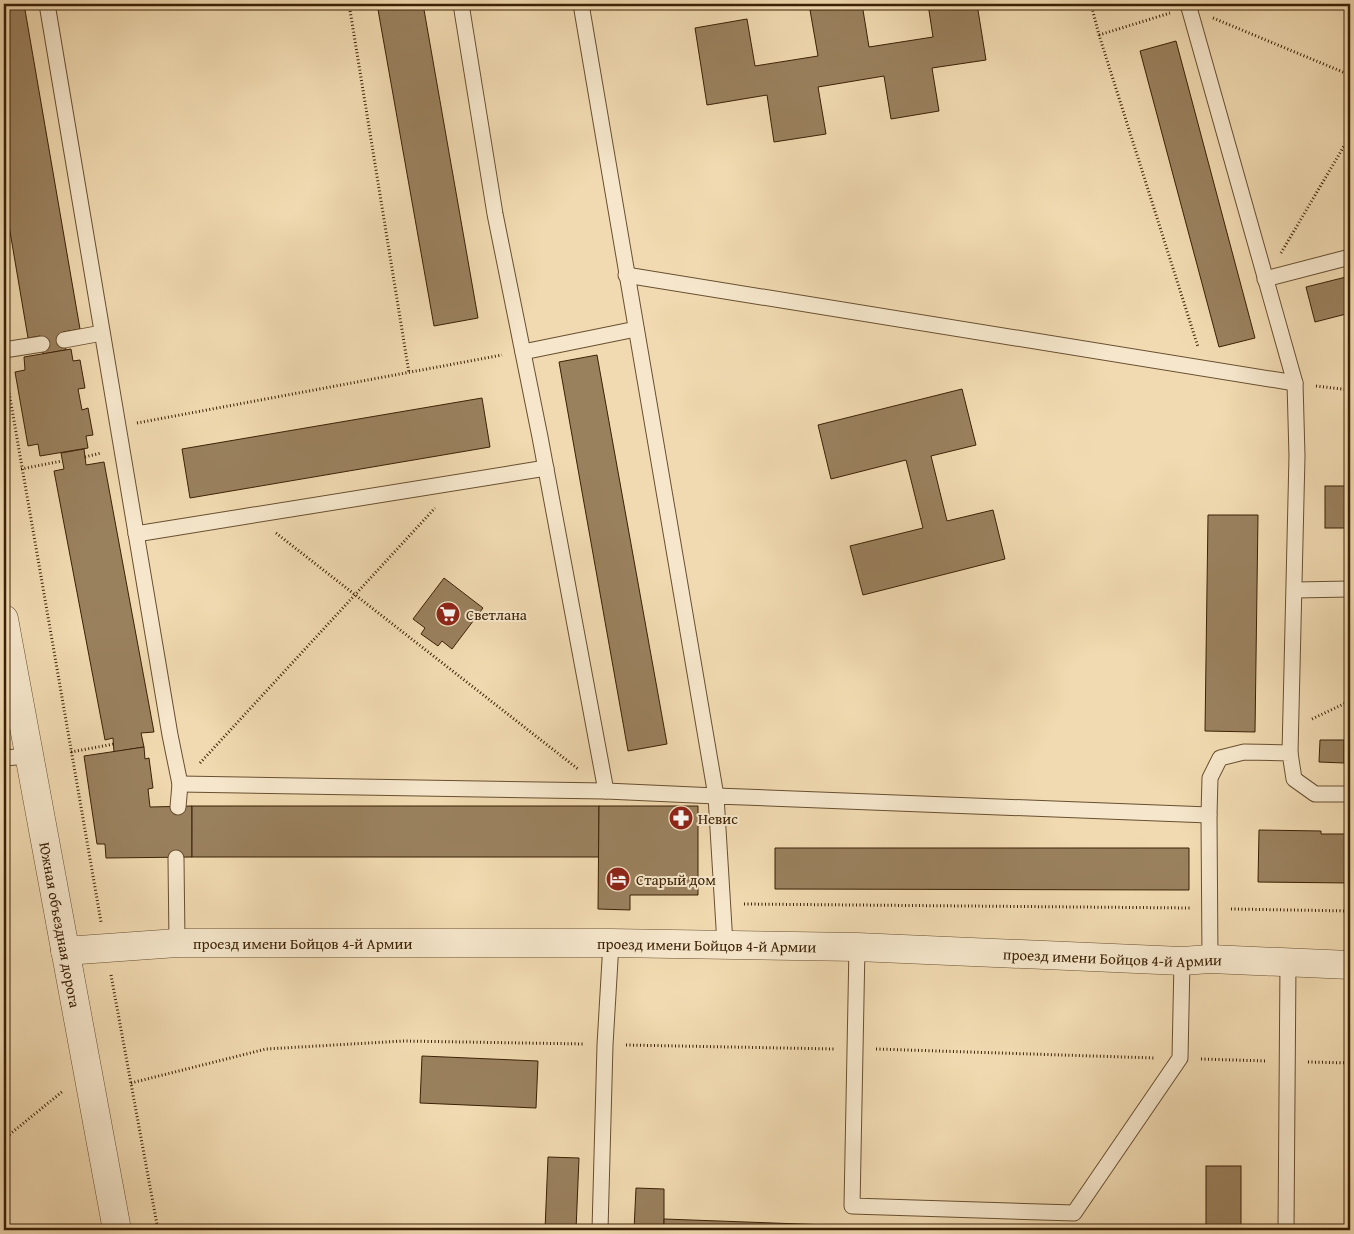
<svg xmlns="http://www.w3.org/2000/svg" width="1354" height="1234" font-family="'Gentium Book Plus',serif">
  <rect width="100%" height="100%" fill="#f1dab1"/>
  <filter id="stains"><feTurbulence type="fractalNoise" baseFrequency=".004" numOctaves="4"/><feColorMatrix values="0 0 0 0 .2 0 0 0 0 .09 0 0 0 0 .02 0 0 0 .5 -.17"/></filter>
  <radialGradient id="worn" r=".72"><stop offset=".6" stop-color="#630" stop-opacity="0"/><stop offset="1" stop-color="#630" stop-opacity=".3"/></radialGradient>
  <g fill="#9a815e" stroke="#3b2105">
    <path d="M4,4H24L80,329L63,332L66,350L43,354L40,336L28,338L4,196Z"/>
    <path d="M377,4H423L478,318L434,326Z"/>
    <path d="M846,4H862L869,47L933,37L928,4H977L986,60L932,68L939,111L891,119L884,76L818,87L826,134L774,142L767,95L707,105L695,28L747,19L755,66L818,56L810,10Z"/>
    <path d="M1176,41L1255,338L1219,347L1140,51Z"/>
    <path d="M1350,276V313L1315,322L1306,287Z"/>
    <path d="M71,349L73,361L80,360L85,388L78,389L82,410L88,408L93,435L86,436L88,448L40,456L38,444L28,446L15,372L25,370L24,357Z"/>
    <path d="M597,355L667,744L628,751L559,362Z"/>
    <path d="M962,389L976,445L931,456L947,521L993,510L1005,559L863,595L850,546L923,528L906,460L831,479L818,425Z"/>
    <path d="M482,398L490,447L190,498L182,449Z"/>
    <path d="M84,449L86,465L104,462L154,732L141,733L144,747L114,752L113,738L105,740L54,471L64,469L61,453Z"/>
    <rect x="1325" y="486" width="25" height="42"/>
    <path d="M1208,515H1258L1255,732L1205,731Z"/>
    <path d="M444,578L483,608L452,649L442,641L438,646L421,634L425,628L413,619Z"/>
    <path d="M1320,740H1344V763L1319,762Z"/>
    <path d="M144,747L145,759L149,758L153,788L148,789L150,807L192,806V857L106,858L105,844H97L84,756Z"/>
    <rect x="192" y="806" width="407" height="51"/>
    <path d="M599,806H698V895H630V910L598,909Z"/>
    <path d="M1259,830L1321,831V834H1350V883L1258,882Z"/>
    <path d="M775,848H1189V890L775,889Z"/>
    <path d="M422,1056L538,1061L536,1108L420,1103Z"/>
    <path d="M548,1157L579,1158L576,1230H545Z"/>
    <rect x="1206" y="1166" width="35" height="64"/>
    <path d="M636,1188L664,1189V1230H634Z"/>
    <path d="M664,1219L828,1225V1230H664Z"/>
    <path d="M828,1225L916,1226V1230H828Z"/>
    <path d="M916,1226L1066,1229V1230H916Z"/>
  </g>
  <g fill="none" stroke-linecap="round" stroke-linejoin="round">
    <defs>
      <g id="service">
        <path d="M47,4L170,735L180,784L178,807"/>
        <path d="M461,4L495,214L540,437L606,791"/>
        <path d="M1188,4L1295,383L1297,456L1290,753"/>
        <path d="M626,275L1295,383"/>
        <path d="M1265,279L1350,257"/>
        <path d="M64,340L102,333"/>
        <path d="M4,350L42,344"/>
        <path d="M523,352L636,329"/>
        <path d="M136,534L546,468"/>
        <path d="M1295,590L1350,589"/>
        <path d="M4,758L29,756"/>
        <path d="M180,784L606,791L716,796L581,4"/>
        <path d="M1209,815L1210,959"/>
        <path d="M176,858L177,943"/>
        <path d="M725,944L716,796L1209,815L1210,778L1220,758L1244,752L1290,753L1294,779L1315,794H1350"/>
        <path d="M857,947L852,1206L1074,1213L1180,1058L1182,961"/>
        <path d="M600,1230L605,1045L611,943"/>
        <path d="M1286,1230L1288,962"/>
      </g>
      <g id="tertiary">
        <path id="s1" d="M4,619L117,1230"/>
        <path id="s2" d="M65,951L177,943H611L857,947L1182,961L1210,959L1350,965"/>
      </g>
    </defs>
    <use href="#service" stroke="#684f30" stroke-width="17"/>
    <use href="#tertiary" stroke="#684f30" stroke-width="29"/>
    <g stroke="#3b2105" stroke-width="3" stroke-dasharray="1 2.5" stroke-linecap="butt">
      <path d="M349,4L409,373"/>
      <path d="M1091,4L1099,35L1198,347"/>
      <path d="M1213,18L1350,75"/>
      <path d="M1099,35L1170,13"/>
      <path d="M1281,253L1350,136"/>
      <path d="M5,369L101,922"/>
      <path d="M1316,386L1350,390"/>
      <path d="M137,423L502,355"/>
      <path d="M85,457L101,453"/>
      <path d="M21,469L62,461"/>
      <path d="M276,533L578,769"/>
      <path d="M1312,719L1350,701"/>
      <path d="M71,752L114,744"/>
      <path d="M200,763L435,508"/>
      <path d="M744,904L1190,908"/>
      <path d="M1231,909L1350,911"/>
      <path d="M111,975L158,1230"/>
      <path d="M626,1045L835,1049"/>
      <path d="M876,1049L1155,1058"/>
      <path d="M1201,1059L1267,1061"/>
      <path d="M1308,1062L1350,1063"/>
      <path d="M131,1083L266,1049L403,1041L585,1044"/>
      <path d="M4,1139L63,1091"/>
    </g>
    <use href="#service" stroke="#f6e7cc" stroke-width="15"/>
    <use href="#tertiary" stroke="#f6e7cc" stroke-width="28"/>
  </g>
  <defs>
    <symbol id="supermarket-disc" viewBox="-11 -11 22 22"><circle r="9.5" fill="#8f2418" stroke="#f6e7cc"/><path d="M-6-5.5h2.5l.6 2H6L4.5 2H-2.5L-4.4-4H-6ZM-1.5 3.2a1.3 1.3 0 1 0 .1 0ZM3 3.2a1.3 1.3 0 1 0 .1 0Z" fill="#fff"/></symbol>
    <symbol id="pharmacy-disc" viewBox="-11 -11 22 22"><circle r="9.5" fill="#8f2418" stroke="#f6e7cc"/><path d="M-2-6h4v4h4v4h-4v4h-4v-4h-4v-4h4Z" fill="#fff"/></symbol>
    <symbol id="hotel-disc" viewBox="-11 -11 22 22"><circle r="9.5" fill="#8f2418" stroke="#f6e7cc"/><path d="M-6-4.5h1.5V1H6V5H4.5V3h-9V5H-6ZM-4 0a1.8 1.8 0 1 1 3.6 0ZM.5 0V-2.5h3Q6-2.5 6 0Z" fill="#fff"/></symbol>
  </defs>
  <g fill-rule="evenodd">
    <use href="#supermarket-disc" x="434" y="600" width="28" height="28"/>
    <use href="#pharmacy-disc" x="667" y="804" width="28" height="28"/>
    <use href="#hotel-disc" x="604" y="865" width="28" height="28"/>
  </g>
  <g text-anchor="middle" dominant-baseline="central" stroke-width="4" stroke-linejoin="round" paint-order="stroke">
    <g font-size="15" fill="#3b2105" stroke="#f6e7cc" text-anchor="start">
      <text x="466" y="614">Светлана</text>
      <text x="698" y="818">Невис</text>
      <text x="636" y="879">Старый дом</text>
    </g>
    <g font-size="15" fill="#3b2105" stroke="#f6e7cc">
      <text stroke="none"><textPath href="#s1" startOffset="311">Южная объездная дорога</textPath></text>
      <text stroke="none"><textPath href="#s2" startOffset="238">проезд имени Бойцов 4-й Армии</textPath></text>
      <text stroke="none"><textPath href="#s2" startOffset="642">проезд имени Бойцов 4-й Армии</textPath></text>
      <text stroke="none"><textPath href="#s2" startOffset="1048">проезд имени Бойцов 4-й Армии</textPath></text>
    </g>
  </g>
  <rect width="1354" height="1234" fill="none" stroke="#f1dab1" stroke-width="20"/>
  <rect x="5" y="5" width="1344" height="1224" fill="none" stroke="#3b2105" stroke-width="2.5"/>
  <rect x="10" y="10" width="1334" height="1214" fill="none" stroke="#3b2105"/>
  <rect width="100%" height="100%" filter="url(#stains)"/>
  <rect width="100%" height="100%" fill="url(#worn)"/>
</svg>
